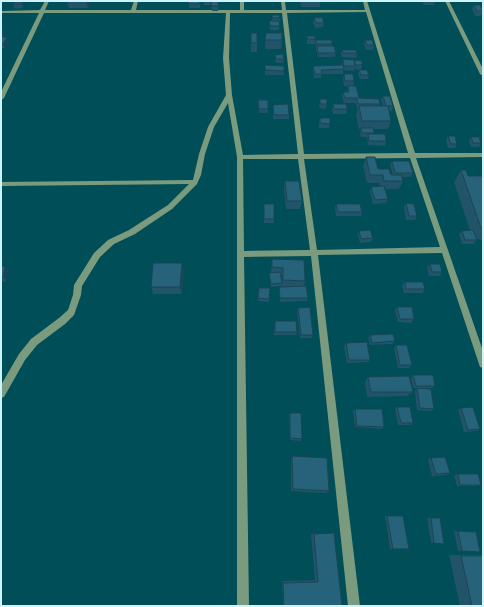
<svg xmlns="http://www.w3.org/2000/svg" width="484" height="607" font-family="'Work Sans',sans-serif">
  <rect width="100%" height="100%" fill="#004e57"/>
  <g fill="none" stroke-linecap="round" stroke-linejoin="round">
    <g fill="#7b9b7f" fill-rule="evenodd">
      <path d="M45,1H49L45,10H131L134,1H138L136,10H240V1H244V10H282L281,1H285L286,10H365L363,1H367L415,153H483V157L416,158L483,351V368L480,367L442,253L318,255L360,606H348L311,256L244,257L249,606H237V157L228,103L214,127L205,154L201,175L197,184L172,209L135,234L114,244L100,257L82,286L81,295L74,315L65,324L37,345L25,360L4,397L1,398V385L19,354L31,339L59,318L68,310L73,295L74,285L94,253L108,240L129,230L168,205L189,184L1,186V182L193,180L199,154L208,127L226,95L223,58L226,13H44L4,98L1,100V92L39,13H1V11L40,10ZM366,12L408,153L304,154L287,13ZM230,13H282L298,154L243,155L232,95L229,58ZM410,158L440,247L317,250L304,159ZM243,159H298L310,250L244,251Z"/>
      <path d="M445,1H449L483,69V76L480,74Z"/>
    </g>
  </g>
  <g fill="#215469" fill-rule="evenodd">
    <path d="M67,1H91L88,8H69Z"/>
    <rect x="189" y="1" width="11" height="7"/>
    <rect x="204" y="1" width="7" height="4"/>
    <path d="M219,1L218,11H212L211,6Z"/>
    <path d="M300,1H320V7H301Z"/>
    <path d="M422,1H435L434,5H424Z"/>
    <path d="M23,2L24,6L23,8L15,9L13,4Z"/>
    <path d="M474,5L483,11L481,16H475L472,9Z"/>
    <path d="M272,15L280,18L279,30H270L269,21H272Z"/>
    <path d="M314,18L324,23L323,27L315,28L313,22Z"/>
    <path d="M1,29H3L5,34L3,37H7L9,41L5,48H1Z"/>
    <rect x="251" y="33" width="6" height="19"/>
    <path d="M266,33L282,40L281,49H265Z"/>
    <path d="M307,36L315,39V44H307Z"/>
    <path d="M316,40L332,44V46L336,53L335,57H318L316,50V48L315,44Z"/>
    <path d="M365,40L374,45L373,50H366L364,44Z"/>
    <path d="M342,50L357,53L356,58L342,57L341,54Z"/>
    <path d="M275,55L284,59L283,63H276L275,59Z"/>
    <path d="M343,59L354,63L355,60L362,65L361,70L354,69V71L343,70V74H322L321,78H314L313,70V66L342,65Z"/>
    <path d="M265,65L284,71V75H265Z"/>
    <path d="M359,70L369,75L368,79H360L358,74Z"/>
    <path d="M344,74L354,81L353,86H344L343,79Z"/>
    <path d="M348,86L359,98L380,104L379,106H383L381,100L383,96L393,106L392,111H389L391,121L388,129H373L374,134L386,141L385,146L368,145L367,137H361L360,133L361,129H359L356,115L358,108H357L356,103H344L342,96L343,92H347Z"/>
    <path d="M320,99L327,104L326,109L319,108Z"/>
    <path d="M258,100L268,109V113H259Z"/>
    <path d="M333,104L347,109L346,114H333L332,109Z"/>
    <path d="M273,105L289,115V119H273Z"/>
    <path d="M320,118L330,124L329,128H319V122Z"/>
    <path d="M448,136L457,144L455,148H448L446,141Z"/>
    <path d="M471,137L481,143L479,147H471L469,141Z"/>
    <path d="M366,157L378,169L391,175H393L390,165L392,161L413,173L411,177H402L403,181L399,189H385L388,199L386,203L373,204L370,191L371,187H380L379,183H367L363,166Z"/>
    <path d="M461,170L468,176H483V240L477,239L474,244H462L459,234L462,231L470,230L454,182Z"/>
    <path d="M285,181L302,201L300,209H286L284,189Z"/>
    <path d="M406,203L417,216L415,220H406L404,207Z"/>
    <path d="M264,204L274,219V223H264Z"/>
    <path d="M336,204L362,212L361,216H336L335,208Z"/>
    <path d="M359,231L373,238L371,242L360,243L358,235Z"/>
    <path d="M272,259L305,281L304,287L308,298L307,301L280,302L279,291V287H282V283V286L271,287L269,276V273H271ZM281,275H282V283Z"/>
    <path d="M430,264L442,272L440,276H429L427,268Z"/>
    <path d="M5,266L8,270L6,281L1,282V267Z"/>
    <path d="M184,270L182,294H153L151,287Z"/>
    <path d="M405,282L425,289L422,293H404L402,285Z"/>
    <path d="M259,288H270L269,302L258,301Z"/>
    <path d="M397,307L414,319L411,323L398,322L395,310Z"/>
    <path d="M298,308L313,335L312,338H300L297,311Z"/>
    <path d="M275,321L297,332L296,335H274Z"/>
    <path d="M370,335L395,341L392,344L370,345L368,338Z"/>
    <path d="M346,343L370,360L368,362L347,363L344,346Z"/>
    <path d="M396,345L412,365L409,368H398L394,348Z"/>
    <path d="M413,375L435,386L432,388H418L434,409L431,411L417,410L415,391L417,388H413L411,378Z"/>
    <path d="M368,377L413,392L407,396L367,397L365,382Z"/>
    <path d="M397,407L413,423L411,425H398L395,409Z"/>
    <path d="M461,408L480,429L476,431L464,432L458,410Z"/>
    <path d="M355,409L384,427L382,429L355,427L353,411Z"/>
    <path d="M290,413L302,439L301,441L290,440L289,415Z"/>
    <path d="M292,456L329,491L326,493L291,491V459Z"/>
    <path d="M431,458L450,473L446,475L432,476L428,459Z"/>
    <path d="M458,474L481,485L476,486H457L454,476Z"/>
    <path d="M385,516H387L393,549H390Z"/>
    <path d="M427,518H431L444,544L431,543Z"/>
    <path d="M454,531H458L480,552L458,551Z"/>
    <path d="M334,533L342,606H284L283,604L282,581L315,580L311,534Z"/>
    <path d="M449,555H483V606H460Z"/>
  </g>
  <g fill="#1b4555">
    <path d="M86,1H91L88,8Z"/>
    <path d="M23,2L24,6L23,8L21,4Z"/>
    <path d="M3,29L5,34L1,40V32Z"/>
    <path d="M7,37L9,41L5,48L3,44Z"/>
    <path d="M182,263L184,270L182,294L180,287Z"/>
    <path d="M5,266L8,270L6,281L3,277Z"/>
    <path d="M1,286L3,289L1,295Z"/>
  </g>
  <g fill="#26627a" stroke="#1b4555">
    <path d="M189,1H200L199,4H188Z"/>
    <path d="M212,1H218V6H211Z"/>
    <path d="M14,2H23L21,4H13Z"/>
    <path d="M474,5H480L483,11H477Z"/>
    <path d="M272,15H279L280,18H272Z"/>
    <path d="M322,17L324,23H316L314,18Z"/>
    <path d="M269,21H279L280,26H270Z"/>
    <rect x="275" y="32" width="6" height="1"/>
    <rect x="251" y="33" width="6" height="10"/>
    <path d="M266,33H282V40H265Z"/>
    <rect x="307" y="36" width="8" height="3"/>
    <path d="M1,37H7L3,44H1Z"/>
    <rect x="316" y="40" width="16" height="4"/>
    <path d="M365,40H372L374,45H367Z"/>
    <path d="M317,46H334L336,53H318Z"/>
    <path d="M342,50H356L357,53H343Z"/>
    <path d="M283,54L284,59H276L275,55Z"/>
    <path d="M343,59L354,60L355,66H344Z"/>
    <path d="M355,60L362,61V65H355Z"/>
    <path d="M265,65L284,66V71L265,70Z"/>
    <path d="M343,65L344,69L321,70L322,74H315L313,66Z"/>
    <path d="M359,70H367L369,75H361Z"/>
    <path d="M344,74H353L354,81H345Z"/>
    <path d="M348,86H356L359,98L379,99L380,104H358L357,98H345L343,92H349Z"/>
    <path d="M383,96H390L393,106H386Z"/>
    <rect x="320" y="99" width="7" height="5"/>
    <path d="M258,100H268V109H259Z"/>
    <path d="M288,104L289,115H274L273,105Z"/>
    <path d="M333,104H346L347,109H334Z"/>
    <path d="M359,106H388L391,121H362Z"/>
    <path d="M320,118H330V124L320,123Z"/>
    <path d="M361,128H373L374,133H362Z"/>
    <path d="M368,134H385L386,141H369Z"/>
    <path d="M448,136H455L457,144H451Z"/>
    <path d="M471,137H479L481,143H473Z"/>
    <path d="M366,157H375L378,169H389L391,175H401L403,181H384L383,175H370Z"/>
    <path d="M392,161H409L413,173H395Z"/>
    <path d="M461,170H466L468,176H483V228H481Z"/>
    <path d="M285,181H299L302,201H287Z"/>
    <path d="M384,186L388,199L375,200L371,187Z"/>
    <path d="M406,203L414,204L417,216H409Z"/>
    <rect x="264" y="204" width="10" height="15"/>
    <path d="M336,204H360L362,212H338Z"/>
    <path d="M370,230L373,238L361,239L359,231Z"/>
    <path d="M473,230L477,240H465L462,231Z"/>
    <path d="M272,259L304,260L305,281L283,280V268L272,267Z"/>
    <path d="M153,263H182L180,287H151Z"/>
    <path d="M430,264H440L442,272H432Z"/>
    <path d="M5,266L3,277L1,278V267Z"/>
    <path d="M280,272L282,283L271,284L269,273Z"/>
    <path d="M405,282H423L425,289H406Z"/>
    <path d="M306,286L308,298H280L279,287Z"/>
    <path d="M259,288H270L269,299L258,298Z"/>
    <path d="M310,307L313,335H301L298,308Z"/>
    <path d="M397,307H412L414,319H400Z"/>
    <path d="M275,321H296L297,332H275Z"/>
    <path d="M393,334L395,341L372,343L370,335Z"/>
    <path d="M367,342L370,360H349L346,343Z"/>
    <path d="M396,345H407L412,365H400Z"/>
    <path d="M413,375H433L435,386H416Z"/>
    <path d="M409,376L413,392H371L368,377Z"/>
    <path d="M417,388L431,389L434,409L420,408Z"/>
    <path d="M397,407H410L413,423H401Z"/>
    <path d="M473,407L480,429L468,430L461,408Z"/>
    <path d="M355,409H382L384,427L357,426Z"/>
    <path d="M290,413H301L302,439L290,438Z"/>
    <path d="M292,456L327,458L329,491L293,489Z"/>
    <path d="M445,457L450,473L436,474L431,458Z"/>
    <path d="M458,474H478L481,485H460Z"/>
    <path d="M387,516H403L409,549H393Z"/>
    <path d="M431,518H440L444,544L434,543Z"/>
    <path d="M458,531L476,532L480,552L462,551Z"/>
    <path d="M334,533L342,606H284L283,583L318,582L314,534Z"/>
    <path d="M461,556H483V606H472Z"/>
  </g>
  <rect width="484" height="607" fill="none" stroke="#cdf4fb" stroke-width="4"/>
</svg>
